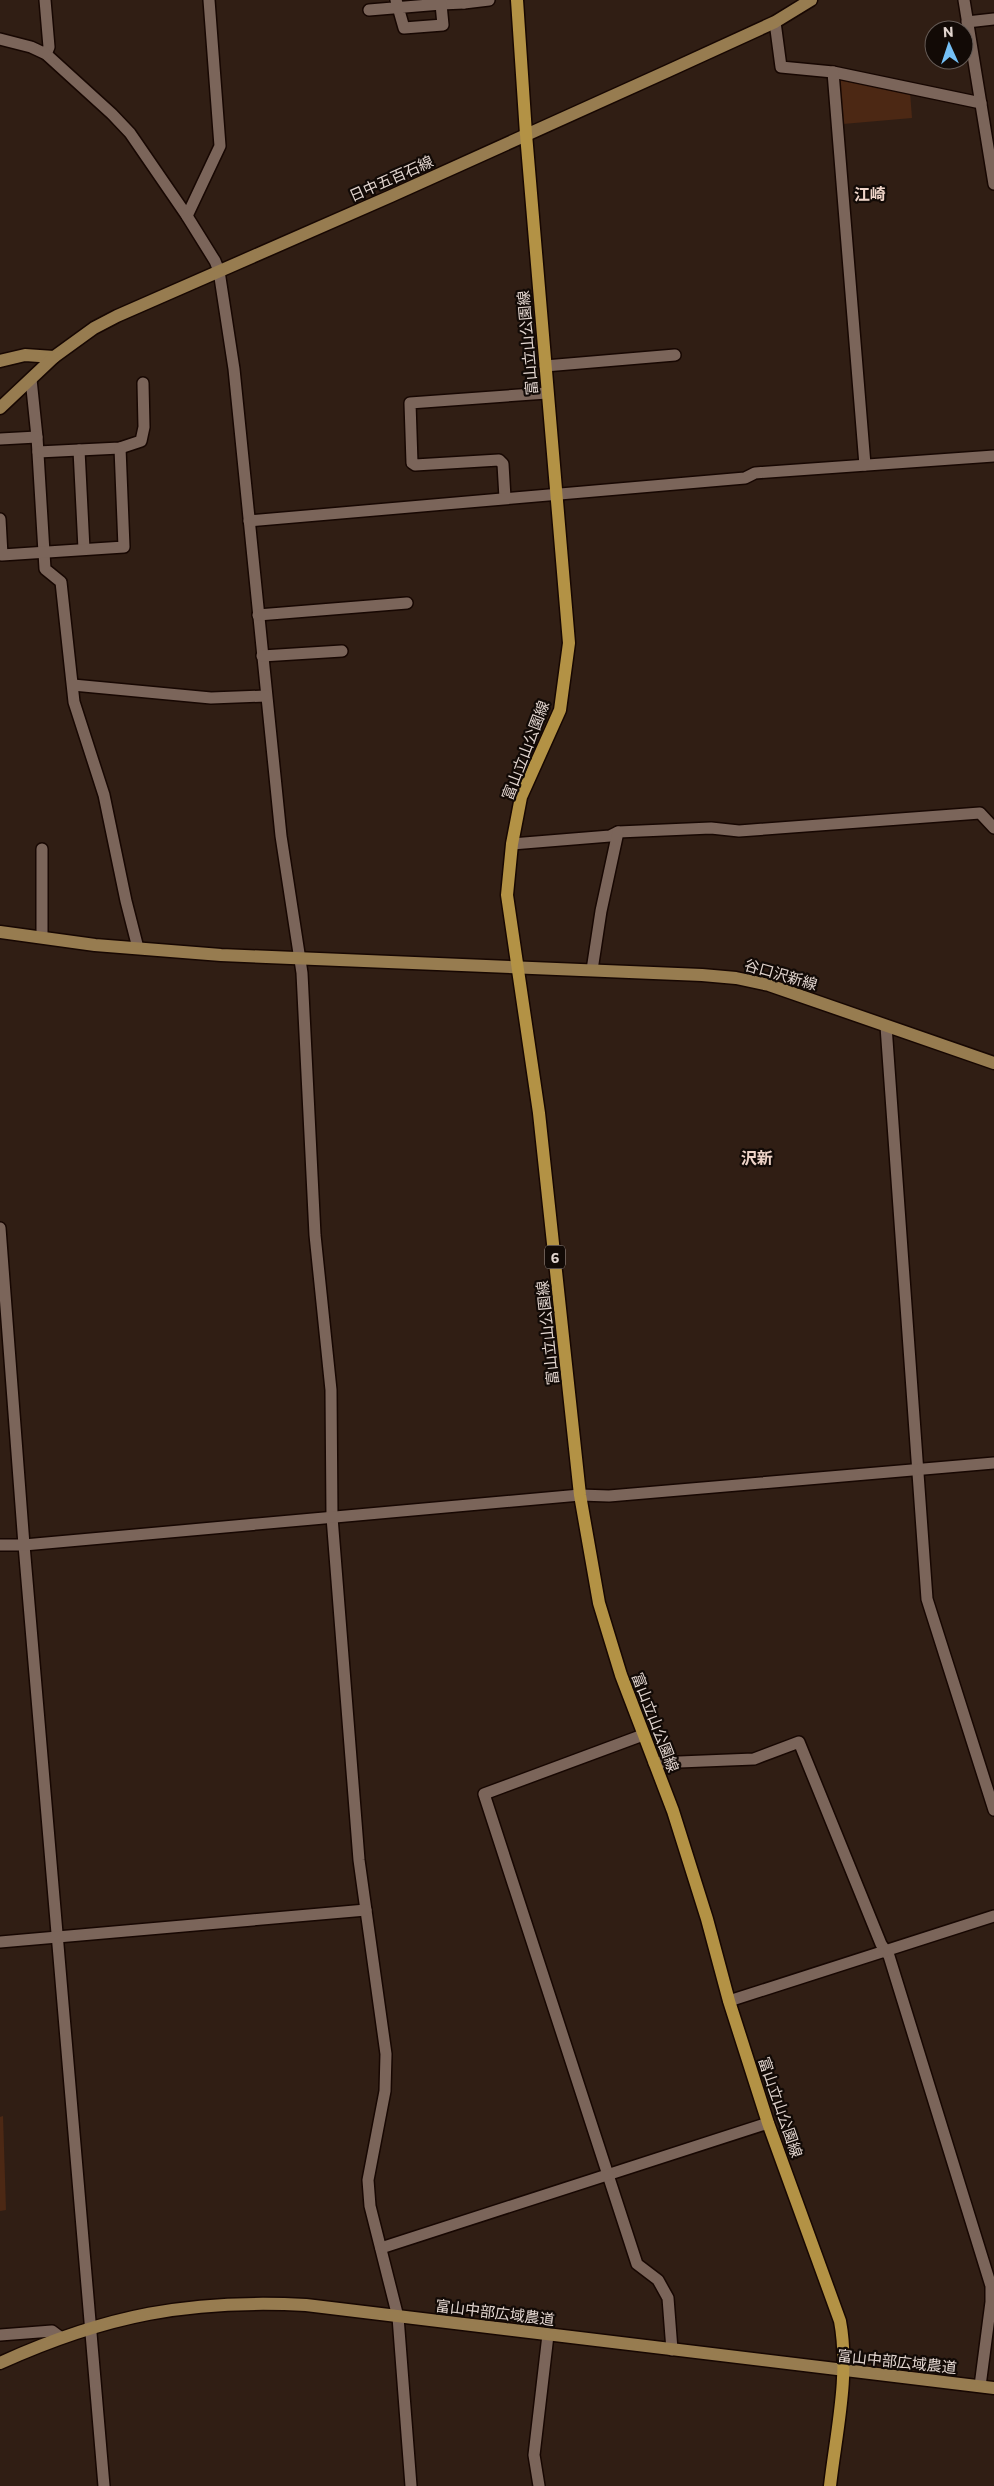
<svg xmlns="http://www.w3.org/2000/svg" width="994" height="2486" font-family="Commissioner,'Noto Sans JP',sans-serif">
  <rect width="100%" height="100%" fill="#301e14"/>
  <g fill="#4c2814">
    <path d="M840,78L910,92L912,118L843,124Z"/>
    <path d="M3,2116L6,2210L0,2211V2117Z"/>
  </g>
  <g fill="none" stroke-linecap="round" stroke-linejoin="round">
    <defs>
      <g id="street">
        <path d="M45,0L49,47L46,54"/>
        <path d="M964,0L994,184"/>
        <path d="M464,3L489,0"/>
        <path d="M441,4L464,3V0"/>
        <path d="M369,10L441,4L443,25L404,28L396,0"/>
        <path d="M775,22L781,67L833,72L981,103"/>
        <path d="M967,22L994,19"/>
        <path d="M0,39L31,47L46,54L112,114L130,133L187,216L215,261L219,271L234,369L281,836L302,973L315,1235L331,1390L332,1517L359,1860L386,2054L385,2091L368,2180L370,2206L398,2317L411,2486"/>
        <path d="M833,72L865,465"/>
        <path d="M187,216L220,146L209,0"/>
        <path d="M545,366L675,355"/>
        <path d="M31,379L37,437L45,569L61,582L74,702L104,795L126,901L138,948"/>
        <path d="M0,439L37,437"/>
        <path d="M79,450L84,549"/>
        <path d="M38,452L120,448L141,441L144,427L143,383"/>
        <path d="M505,498L503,464L499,460L415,465L412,463L410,403L547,393"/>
        <path d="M0,519L2,555L124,547L120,448"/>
        <path d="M249,521L745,478L755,473L994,456"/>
        <path d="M258,615L407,603"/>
        <path d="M262,656L342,651"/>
        <path d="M73,685L211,698L266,696"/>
        <path d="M512,844L610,836L618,832L711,828L739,831L980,813L994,828"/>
        <path d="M42,937V849"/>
        <path d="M592,970L601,911L618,832"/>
        <path d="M886,1026L927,1599L994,1810"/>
        <path d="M0,1228L24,1545L104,2486"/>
        <path d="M0,1545H24L580,1495L609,1496L994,1463"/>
        <path d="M643,1735L484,1794L637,2264L658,2280L668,2298L672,2350"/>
        <path d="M654,1763L754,1759L799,1742L881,1944L889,1956L991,2286V2302L980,2386"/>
        <path d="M0,1942L366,1910"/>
        <path d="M729,2001L994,1916"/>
        <path d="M381,2248L768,2123"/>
        <path d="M0,2335L52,2331L60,2337"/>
        <path d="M539,2486L534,2455L548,2335"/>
      </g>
      <g id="secondary">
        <path d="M0,361L25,355L54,357"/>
        <path d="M0,408L54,357L94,328L117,316L391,196L668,71L775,22L811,0"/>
        <path d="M0,932L95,945L221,955L702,975L736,978L769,985L994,1063"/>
        <path d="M0,2363C106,2315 190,2299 306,2305L994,2388"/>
      </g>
      <path id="primary" d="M517,0L526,134L569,643L560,710L521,797L512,844L507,895L539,1113L580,1495L599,1603L621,1675L673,1811L707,1919L729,2001L768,2123L840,2321C850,2374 836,2433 830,2486"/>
    </defs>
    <use href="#street" stroke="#170702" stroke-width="14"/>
    <use href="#secondary" stroke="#170702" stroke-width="15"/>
    <use href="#primary" stroke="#170702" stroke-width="15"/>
    <use href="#street" stroke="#7b655a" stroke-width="11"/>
    <use href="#secondary" stroke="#977c50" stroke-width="12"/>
    <use href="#primary" stroke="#b39245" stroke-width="12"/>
  </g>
  <g text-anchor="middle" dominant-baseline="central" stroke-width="4.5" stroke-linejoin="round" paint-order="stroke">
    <rect fill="#120a06" stroke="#a49893" stroke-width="1" x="545" y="1245.5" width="20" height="23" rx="4"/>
    <g font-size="14" font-weight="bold" fill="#e2d5cf">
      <text x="555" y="1257">6</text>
    </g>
    <g font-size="15" fill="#e2d5cf" stroke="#120a06">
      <text transform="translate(391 178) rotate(-24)">日中五百石線</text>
      <text transform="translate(527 343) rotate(-95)">富山立山公園線</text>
      <text transform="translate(525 750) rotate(-69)">富山立山公園線</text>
      <text transform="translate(781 974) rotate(16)">谷口沢新線</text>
      <text transform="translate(547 1333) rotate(-96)">富山立山公園線</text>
      <text transform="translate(656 1722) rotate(69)">富山立山公園線</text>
      <text transform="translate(781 2107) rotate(71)">富山立山公園線</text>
      <text transform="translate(495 2312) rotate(7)">富山中部広域農道</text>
      <text transform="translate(897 2361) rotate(6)">富山中部広域農道</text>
    </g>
    <g font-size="16" font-weight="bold" fill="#efd5c9" stroke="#120a06">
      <text x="870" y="193">江崎</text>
      <text x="757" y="1157">沢新</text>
    </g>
  </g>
  <g transform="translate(949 45) rotate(357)"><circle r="24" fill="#120a06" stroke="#655b56"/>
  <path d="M0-4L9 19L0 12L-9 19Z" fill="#75c0f6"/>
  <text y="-8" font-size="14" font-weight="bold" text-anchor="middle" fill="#e2d5cf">N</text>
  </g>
</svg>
